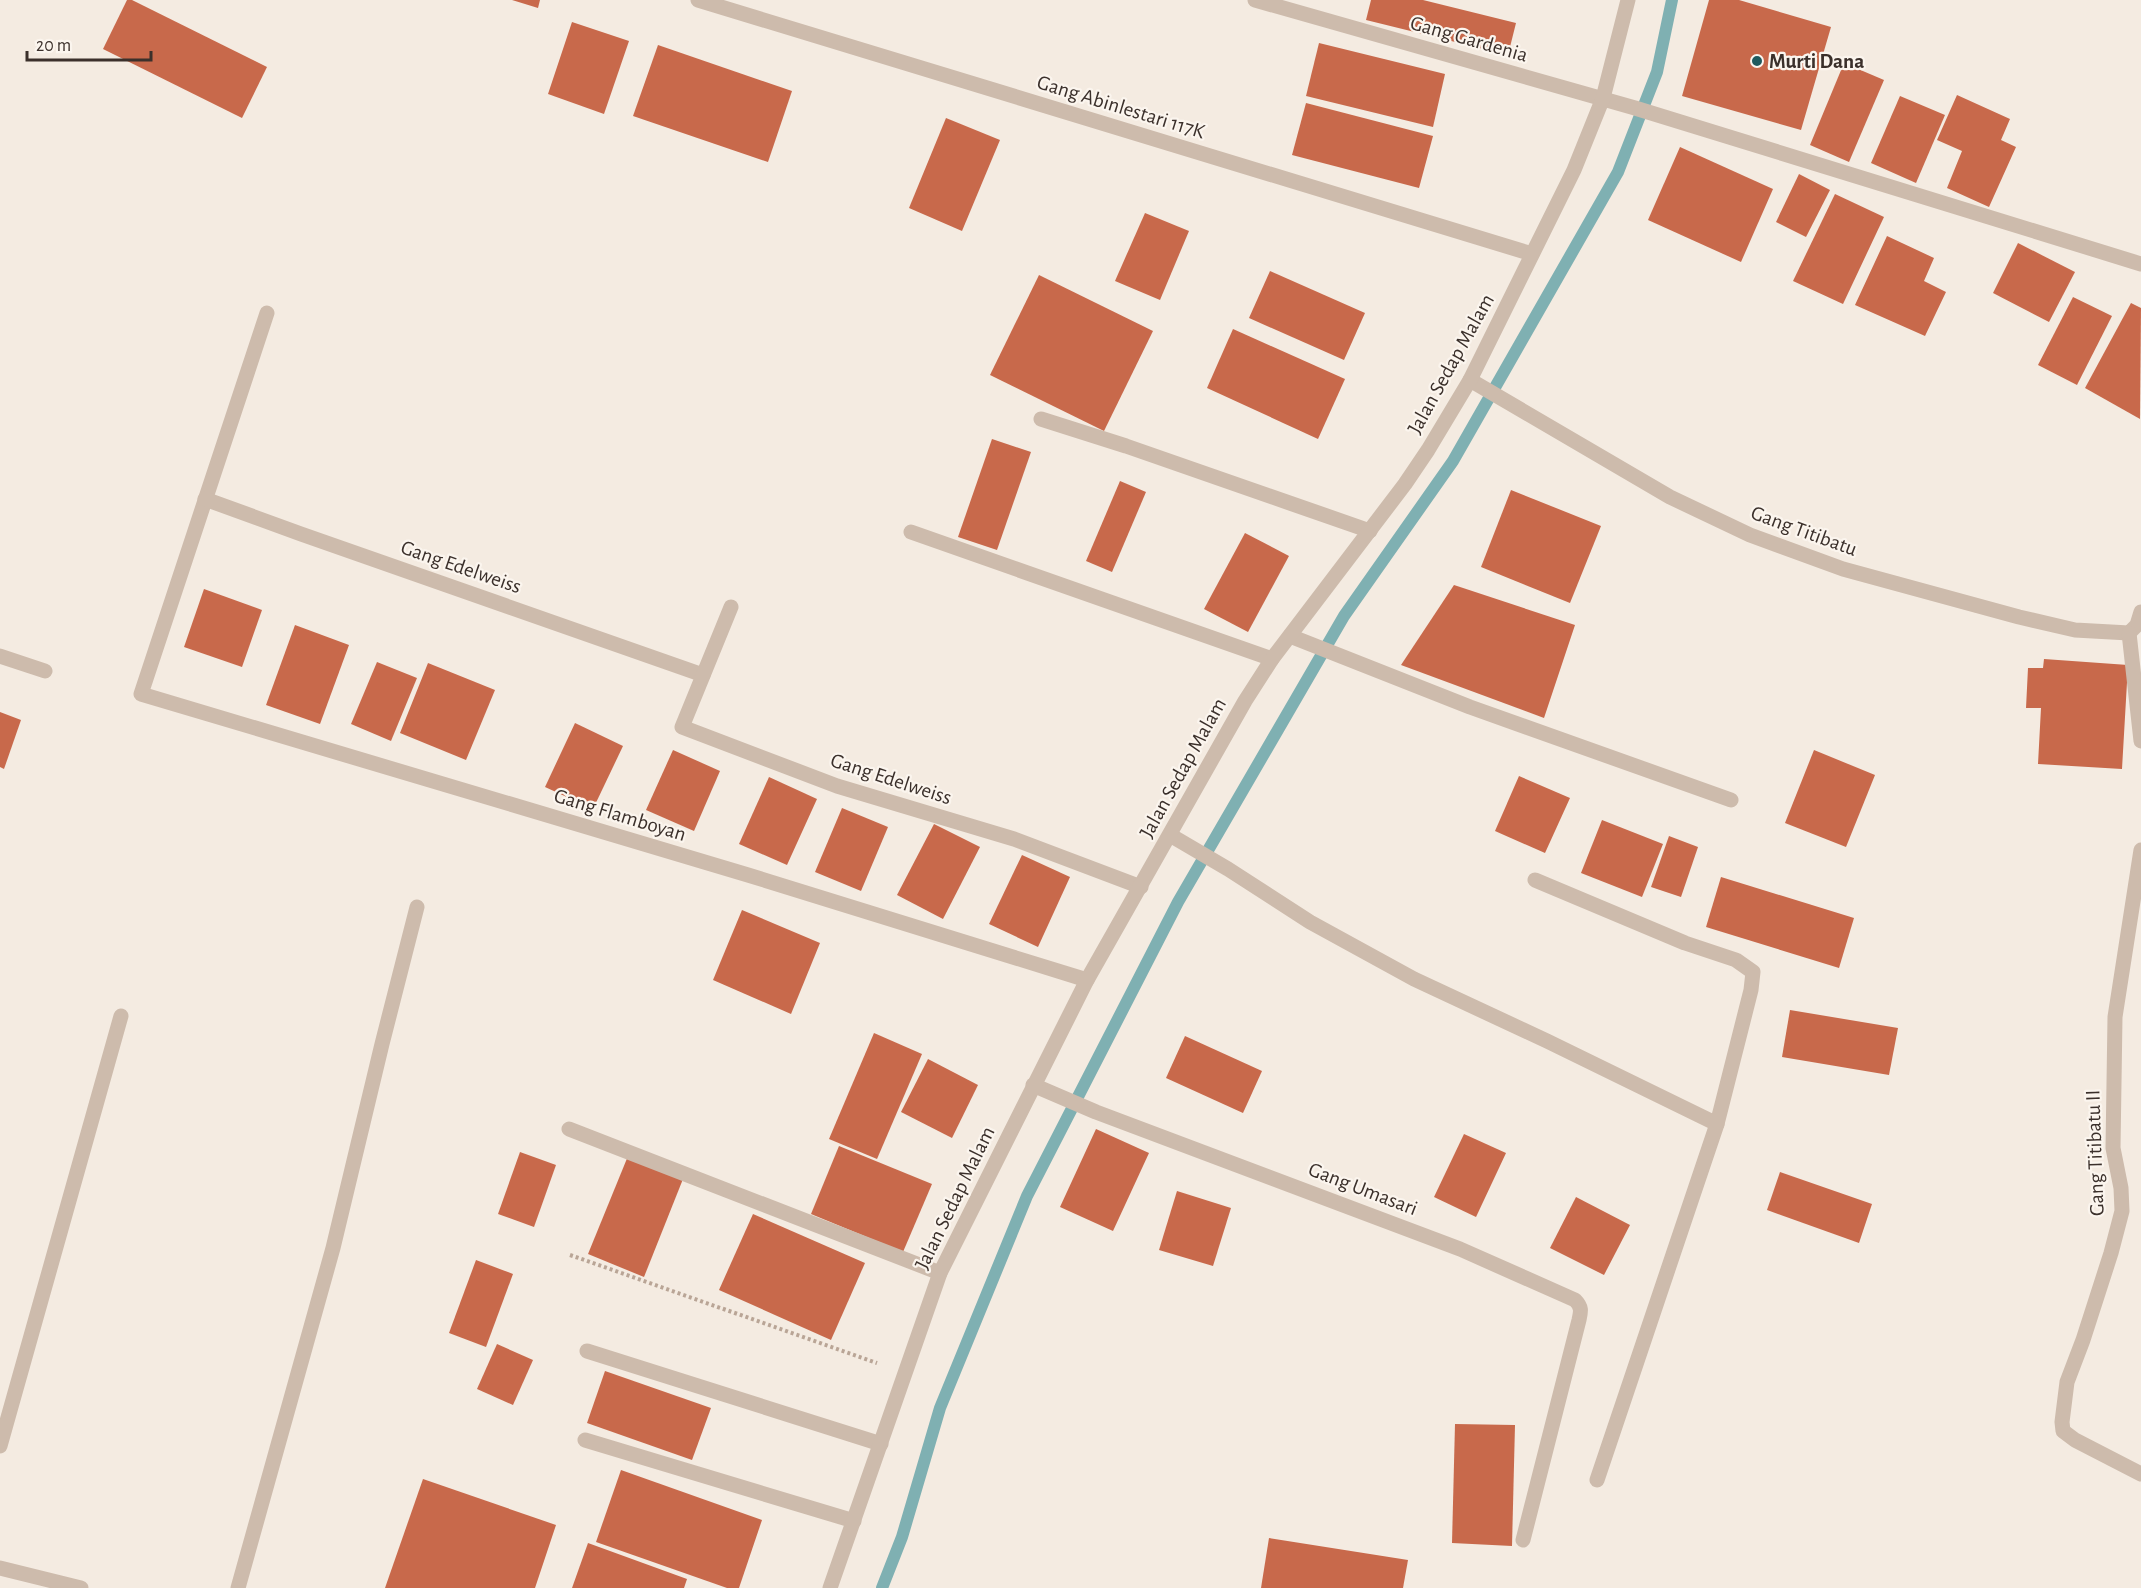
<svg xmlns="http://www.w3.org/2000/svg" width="2141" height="1588" font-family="'Alegreya Sans',sans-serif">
  <rect width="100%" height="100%" fill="#f4ebe1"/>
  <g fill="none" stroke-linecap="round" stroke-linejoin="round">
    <path stroke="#7fb0b2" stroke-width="12" d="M882,1588L902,1537L940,1408L1027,1196L1178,902L1344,616L1453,461L1618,172L1657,72L1672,0"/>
  </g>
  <g fill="#c8694b">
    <path d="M127,0H132L267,67L242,118L103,49Z"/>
    <path d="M512,0H540L538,8Z"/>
    <path d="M1371,0H1423L1516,23L1508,55L1366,20Z"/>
    <path d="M1709,0H1739L1831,27L1801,130L1682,96Z"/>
    <path d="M572,22L629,41L604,114L548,94Z"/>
    <path d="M1319,43L1445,74L1433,127L1306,96Z"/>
    <path d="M658,45L792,91L768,162L633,116Z"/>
    <path d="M1844,63L1884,80L1849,162L1810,145Z"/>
    <path d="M1957,95L2010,119L2001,140L2016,147L1989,207L1947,188L1962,151L1937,140Z"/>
    <path d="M1900,96L1945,115L1916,183L1871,163Z"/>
    <path d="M1306,103L1433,136L1419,188L1292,155Z"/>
    <path d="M946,118L1000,140L962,231L909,208Z"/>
    <path d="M1680,147L1773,189L1741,262L1648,220Z"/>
    <path d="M1799,174L1830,190L1806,237L1776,222Z"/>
    <path d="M1835,194L1884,217L1843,304L1793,281Z"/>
    <path d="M1145,213L1189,231L1160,300L1115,281Z"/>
    <path d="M1887,236L1934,258L1924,281L1946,292L1925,336L1855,305Z"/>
    <path d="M2018,243L2075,272L2049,322L1993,293Z"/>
    <path d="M1270,271L1365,313L1344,360L1249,318Z"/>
    <path d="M1039,275L1153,331L1104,431L990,375Z"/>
    <path d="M2073,297L2112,316L2077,385L2038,365Z"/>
    <path d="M2131,303L2141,308L2140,419L2085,388Z"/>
    <path d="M1233,329L1345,379L1318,439L1207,388Z"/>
    <path d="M992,439L1031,452L997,550L958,537Z"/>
    <path d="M1120,481L1146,492L1112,572L1086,561Z"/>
    <path d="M1511,490L1601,526L1570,603L1481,567Z"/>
    <path d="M1245,533L1289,556L1248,632L1204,609Z"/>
    <path d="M1454,585L1575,625L1544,718L1401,665Z"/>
    <path d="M204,589L262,610L242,667L184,647Z"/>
    <path d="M295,625L349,645L320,724L266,705Z"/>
    <path d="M2044,659L2128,665L2122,769L2038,764L2041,708H2026L2028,668H2043Z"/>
    <path d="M377,662L417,678L391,741L351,724Z"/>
    <path d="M428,663L495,690L466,760L400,733Z"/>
    <path d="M0,712L21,720L4,769L0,767Z"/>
    <path d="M575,723L623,746L593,809L545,787Z"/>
    <path d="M673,750L720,771L694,831L646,810Z"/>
    <path d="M1814,750L1875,775L1846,847L1785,823Z"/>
    <path d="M1519,776L1570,798L1545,853L1495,831Z"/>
    <path d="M769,777L817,799L787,865L739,844Z"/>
    <path d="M842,808L888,827L861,891L815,872Z"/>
    <path d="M1602,820L1663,844L1642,897L1581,873Z"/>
    <path d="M934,824L980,847L943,919L897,895Z"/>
    <path d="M1669,836L1698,847L1681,897L1651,887Z"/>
    <path d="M1022,855L1070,877L1038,947L989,924Z"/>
    <path d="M1721,877L1854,918L1839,968L1706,927Z"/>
    <path d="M742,910L820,943L791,1014L713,980Z"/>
    <path d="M1790,1010L1898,1028L1889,1075L1782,1057Z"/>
    <path d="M874,1033L922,1054L877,1159L829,1139Z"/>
    <path d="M1185,1036L1262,1071L1243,1113L1166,1078Z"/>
    <path d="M928,1059L978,1085L952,1138L901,1112Z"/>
    <path d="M1096,1129L1149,1153L1113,1231L1060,1207Z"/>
    <path d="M1464,1134L1506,1153L1476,1217L1434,1197Z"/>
    <path d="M839,1146L932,1184L903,1252L811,1214Z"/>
    <path d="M520,1152L556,1165L534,1227L498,1214Z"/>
    <path d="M628,1156L683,1179L644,1277L588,1254Z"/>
    <path d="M1780,1172L1872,1204L1859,1243L1767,1210Z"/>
    <path d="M1177,1191L1231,1208L1213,1266L1159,1250Z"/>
    <path d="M1576,1197L1630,1225L1604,1275L1550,1248Z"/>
    <path d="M753,1214L865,1263L831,1340L719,1290Z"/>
    <path d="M476,1260L513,1274L486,1347L449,1333Z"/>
    <path d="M497,1344L533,1360L513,1405L477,1389Z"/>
    <path d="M605,1371L711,1408L692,1460L587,1423Z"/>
    <path d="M1455,1424L1515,1425L1512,1546L1452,1543Z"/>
    <path d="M621,1470L762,1520L739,1588H727L596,1542Z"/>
    <path d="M423,1479L556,1525L535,1588H385Z"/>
    <path d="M1269,1538L1408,1560L1403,1588H1261Z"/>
    <path d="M588,1543L687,1579L684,1588H572Z"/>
  </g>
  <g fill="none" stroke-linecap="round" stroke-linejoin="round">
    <path stroke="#b9a596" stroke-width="4" stroke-dasharray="3 3" stroke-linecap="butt" d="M570,1255L877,1363"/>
    <g stroke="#cdbbac" stroke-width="15">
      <path d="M698,0L1532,254"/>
      <path d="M1255,0L1635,108L2141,264"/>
      <path d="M267,313L141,694L748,875L1087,980"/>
      <path d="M1470,380L1670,497L1750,535L1843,569L2019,617L2075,630L2129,633L2137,625L2141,612"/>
      <path d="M1041,419L1126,446L1370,531"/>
      <path d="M205,499L301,534L703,675"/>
      <path d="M911,532L1272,659"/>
      <path d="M731,607L682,727L837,786L1014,839L1141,887"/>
      <path d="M2129,633L2141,741"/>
      <path d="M1290,636L1470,707L1731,800"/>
      <path d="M0,656L45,671"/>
      <path d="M1170,835L1228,869L1310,922L1414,979L1547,1041L1717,1124"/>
      <path d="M2141,850L2115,1017L2113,1148L2121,1188L2122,1211L2111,1253L2083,1340L2067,1382L2062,1422L2063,1431L2075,1440L2141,1474"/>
      <path d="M1535,880L1685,943L1736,960L1753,972L1751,990L1717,1124L1597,1480"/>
      <path d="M1033,1085L1096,1112L1460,1249L1575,1300C1582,1307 1581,1311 1579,1320L1523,1540"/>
      <path d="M569,1129L940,1273"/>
      <path d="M587,1351L881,1444"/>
      <path d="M585,1440L854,1521"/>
      <path d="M0,1446L121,1016"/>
      <path d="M0,1568L81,1588"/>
      <path d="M238,1588L333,1248L382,1044L417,907"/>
      <path d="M830,1588L940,1273L1087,980L1245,701L1272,659L1405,484L1428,450L1470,380L1574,170L1603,98L1628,0"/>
    </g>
  </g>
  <circle fill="#1f5a5e" stroke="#fbf5ee" stroke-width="2" cx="1757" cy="61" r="6"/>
  <g text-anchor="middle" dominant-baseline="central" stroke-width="4.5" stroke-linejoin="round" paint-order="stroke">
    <g font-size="21" fill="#3b302b" stroke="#fbf5ee">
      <text transform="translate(1469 39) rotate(16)">Gang Gardenia</text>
      <text transform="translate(1121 107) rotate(17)">Gang Abinlestari 117K</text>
      <text transform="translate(1451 364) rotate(-61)">Jalan Sedap Malam</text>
      <text transform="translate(1804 531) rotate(20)">Gang Titibatu</text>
      <text transform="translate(461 567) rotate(19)">Gang Edelweiss</text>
      <text transform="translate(1183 768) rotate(-61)">Jalan Sedap Malam</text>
      <text transform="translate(891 779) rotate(18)">Gang Edelweiss</text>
      <text transform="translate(620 815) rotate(17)">Gang Flamboyan</text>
      <text transform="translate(2095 1153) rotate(-92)">Gang Titibatu II</text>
      <text transform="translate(1363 1189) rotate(21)">Gang Umasari</text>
      <text transform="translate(955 1198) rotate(-64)">Jalan Sedap Malam</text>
    </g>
    <g font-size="21" font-weight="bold" fill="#3b302b" stroke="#fbf5ee" text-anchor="start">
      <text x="1769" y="61">Murti Dana</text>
    </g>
  </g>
  <path d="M27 51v9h124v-9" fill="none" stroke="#3b302b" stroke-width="3"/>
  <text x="36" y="51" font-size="18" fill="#3b302b" stroke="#fbf5ee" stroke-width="4.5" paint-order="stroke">20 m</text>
</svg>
